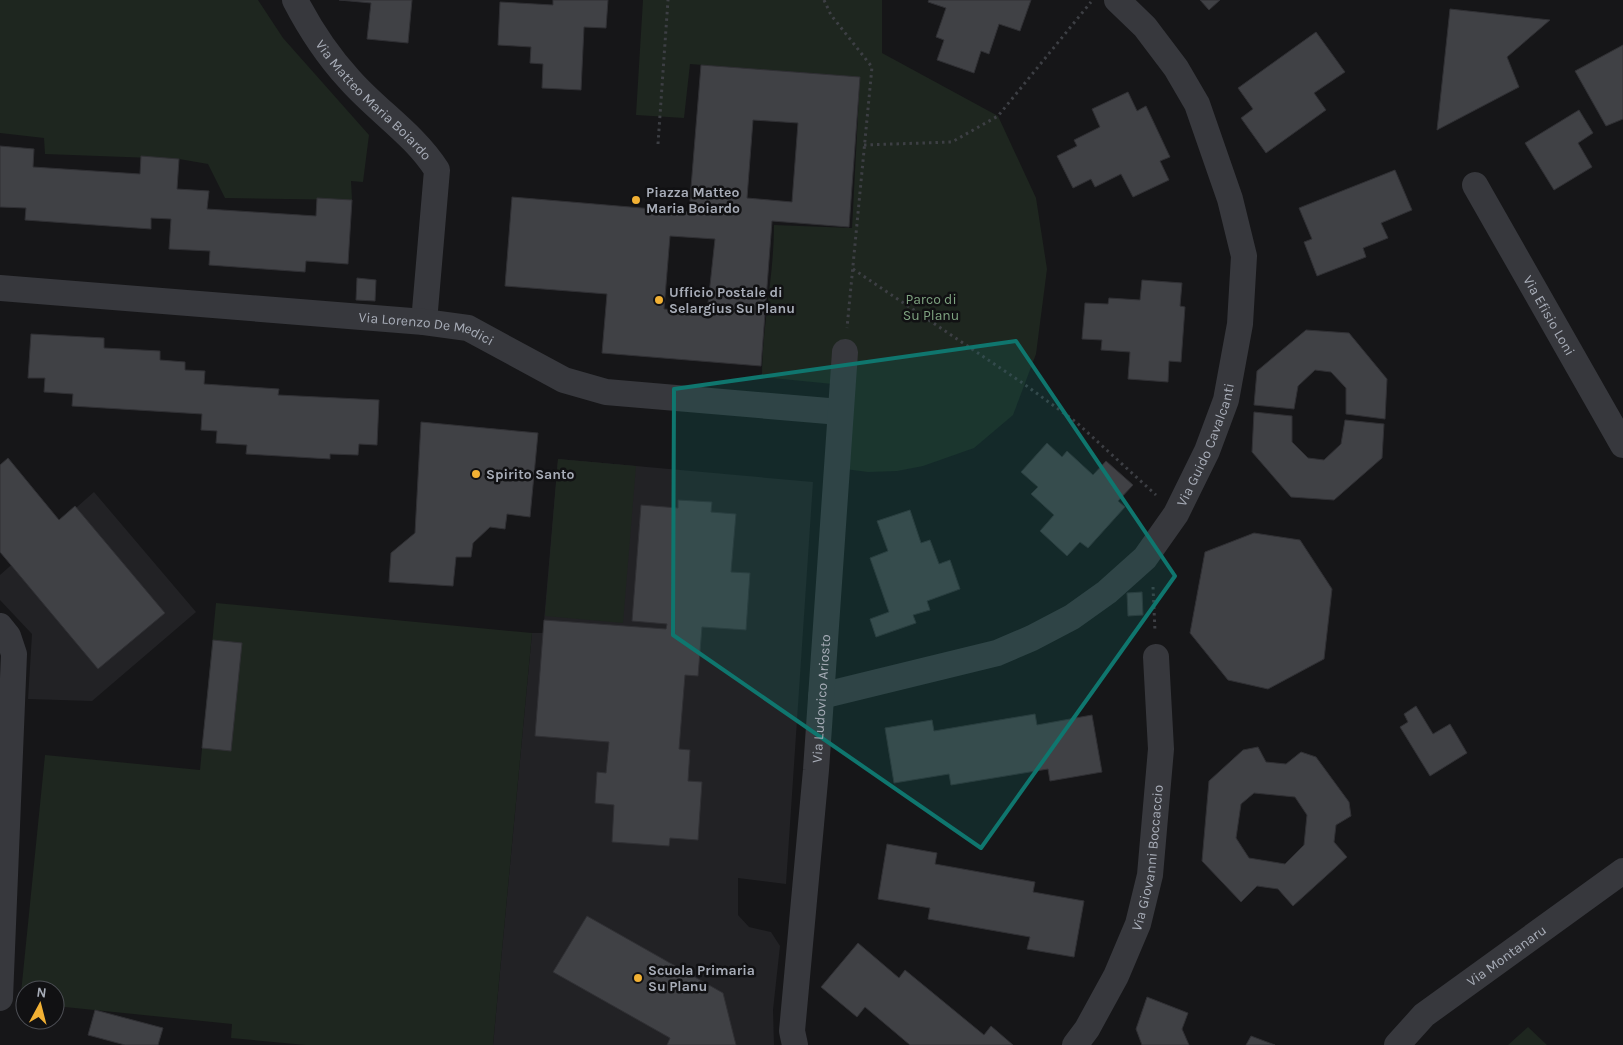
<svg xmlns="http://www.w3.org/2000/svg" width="1623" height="1045" font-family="Karla,sans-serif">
  <rect width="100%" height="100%" fill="#161618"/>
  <g fill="#222225">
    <path d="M558,459L813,482L786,884L738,878V915L749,927L771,932L780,946L773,1010L774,1045H493L532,633H543Z"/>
    <path d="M94,492L196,612L92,701L28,699L32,634L0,600V575Z"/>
  </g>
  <g fill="#1e261f">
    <path d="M0,0H258L283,38L369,135L363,182L351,181L352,200L225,198L208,164L179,159L45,154L44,138L0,133Z"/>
    <path d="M643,0H882V53L998,116L1036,198L1047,269L1036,354L1013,415L974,448L923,466L897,471L868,472L845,469L853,386L762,377C762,326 774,276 774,225L852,228L860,77L690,64L684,118L636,115Z"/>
    <path d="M558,459L636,466L623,623L545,616Z"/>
    <path d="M216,603L532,633L493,1045H306L231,1038L232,1024L55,1006V990H25V1003H20L45,755L200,770Z"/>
    <path d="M1528,1027L1547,1045H1508Z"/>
  </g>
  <g fill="#404145" stroke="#303034" fill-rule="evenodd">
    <path d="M339,0H412L408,43L367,39L371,3Z"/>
    <path d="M553,0H608L606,28L584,27L581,90L542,88L543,64L530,63L531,47L498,45L500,2L553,5Z"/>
    <path d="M929,0H1031L1020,31L999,24L989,54L981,51L974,73L937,60L944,40L936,37L946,8L928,2Z"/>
    <path d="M1200,0H1220L1209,10Z"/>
    <path d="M1450,9L1550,20L1507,57L1519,87L1437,130Z"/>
    <path d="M1316,32L1345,72L1314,93L1326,110L1266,153L1241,118L1253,109L1238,88Z"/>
    <path d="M1623,45V119L1606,126L1575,71Z"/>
    <path d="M701,65L860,77L849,227L772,221L761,366L602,353L607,294L505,286L512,197L689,212ZM753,120L798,123L792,202L747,198ZM670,236L715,239L707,313L664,309Z"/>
    <path d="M1128,92L1137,111L1146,106L1170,157L1160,161L1169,180L1133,197L1121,174L1095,187L1091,179L1073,188L1057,156L1077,146L1074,140L1100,127L1092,109Z"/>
    <path d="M1579,110L1593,133L1578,143L1592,167L1554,190L1525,143Z"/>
    <path d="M0,146L34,149L33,167L140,174L141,156L179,159L177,189L209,191L207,209L316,216L317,198L352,200L348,264L306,261L305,272L209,265L210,251L169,249L171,219L151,218V229L25,220L26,208L0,207Z"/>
    <path d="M1395,170L1412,210L1381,223L1388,238L1363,248L1366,257L1317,276L1304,242L1312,239L1299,208Z"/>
    <path d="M357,278L376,280L375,301L356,300Z"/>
    <path d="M1142,280L1182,283L1180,306L1185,307L1181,362L1169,361L1168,382L1128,379L1130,352L1101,350L1102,340L1082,339L1085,303L1108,304L1109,298L1140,300Z"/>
    <path d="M1306,330L1349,333L1387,379L1385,419L1346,414V388L1331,372L1315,370L1298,386L1294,409L1254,405L1257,371Z"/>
    <path d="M31,334L104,338V348L160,351V360L185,362V370L205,371L204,384L279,389L278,395L379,400L377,445L359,444L358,455L330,454V459L246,454L247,445L216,443L217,431L201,430L202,414L72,406L73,394L44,392L45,378H28Z"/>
    <path d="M1254,412L1292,416V442L1308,458L1324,460L1341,444L1345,420L1384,424L1382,458L1334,500L1291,497L1252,452Z"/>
    <path d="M421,422L538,433L530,517L507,514L505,529L490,527L473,543L471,557H456L453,586L389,582L391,553L415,533Z"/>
    <path d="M1047,443L1062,457L1067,451L1093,475L1106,461L1133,485L1118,501L1125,507L1088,548L1080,542L1067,556L1040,531L1054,515L1031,494L1038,487L1021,472Z"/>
    <path d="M8,458L59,520L75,506L165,613L98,669L0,552V465Z"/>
    <path d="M678,500L712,502L711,512L736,514L731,572L750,573L746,630L702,627L698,676L685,675L679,749L690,750L688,781L702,782L698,840L670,838L669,846L612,842L614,805L595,803L597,772L606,773L609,742L535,736L544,620L666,629L667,624L632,621L641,505L678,508Z"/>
    <path d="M910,510L921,543L930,540L939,564L950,560L960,589L927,601L930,610L913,615L916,623L876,637L870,619L889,612L870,558L888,551L877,521Z"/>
    <path d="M1254,533L1300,540L1332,589L1324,659L1268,689L1228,680L1190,633L1205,552Z"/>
    <path d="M1142,592L1143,615L1128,616L1127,593Z"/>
    <path d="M213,640L242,643L231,751L202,748Z"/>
    <path d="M1416,706L1433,734L1450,724L1467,753L1430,776L1400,727L1408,722L1404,714Z"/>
    <path d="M1035,714L1037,725L1092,715L1102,772L1050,781L1048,769L951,785L949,774L894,783L885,728L932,720L934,731Z"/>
    <path d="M1258,747L1266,762L1286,764L1301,752L1316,757L1349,802L1351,816L1336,825L1334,842L1347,857L1293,906L1278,889L1257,886L1241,902L1202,861L1209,781L1243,750ZM1254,793L1295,797L1307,815L1304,845L1285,864L1249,858L1236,838L1241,804Z"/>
    <path d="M887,844L937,853L935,864L1035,882L1033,892L1084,901L1074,957L1027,949L1030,937L928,919L930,908L878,899Z"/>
    <path d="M587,916L723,993L736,1045H667L670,1038L553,972Z"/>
    <path d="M858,943L899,978L905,970L984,1035L991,1026L1013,1045H910L865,1007L857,1017L821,987Z"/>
    <path d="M1147,997L1188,1013L1182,1029L1189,1045H1142L1136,1029Z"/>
    <path d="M95,1010L163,1028L158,1045H125L88,1035Z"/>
    <path d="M1251,1036L1275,1045H1246Z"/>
  </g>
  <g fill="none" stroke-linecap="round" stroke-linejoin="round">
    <g stroke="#3d3f44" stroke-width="3" stroke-dasharray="2.5 4" stroke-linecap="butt">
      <path d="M824,0L831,15L872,67L847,328"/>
      <path d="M658,144L668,0"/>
      <path d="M864,145L952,142L998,116L1091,2"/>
      <path d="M853,269L1024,384L1076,422L1156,495"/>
      <path d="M1153,587L1155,631"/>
    </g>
    <g stroke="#37383d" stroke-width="26">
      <path id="s1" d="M295,0C310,29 327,55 349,79C377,111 414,134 437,170L424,322"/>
      <path id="s2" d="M1475,185L1623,445"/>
      <path id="s3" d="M0,288L424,322L468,328L564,380L606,392L840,412"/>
      <path d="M0,626L8,636L14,654L0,998"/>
      <path id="s4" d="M821,696L997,653L1032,638L1072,617L1107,592L1145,558L1176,514L1207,451L1226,400L1240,324L1244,256L1230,199L1197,104L1176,68L1145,27L1117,0"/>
      <path id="s5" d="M795,1045L792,1031L816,770L845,352"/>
      <path id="s6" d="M1075,1045L1087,1029L1116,976L1138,924L1150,875L1161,749L1156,657"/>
      <path id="s7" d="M1397,1045L1424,1015L1623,871"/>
    </g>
  </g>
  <path fill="#0f766e" fill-opacity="0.2" stroke="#0f766e" stroke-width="4" stroke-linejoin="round" d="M1016,341L1175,576L981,848L673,635L674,389Z"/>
  <g fill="#f2b134" stroke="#111113" stroke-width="2">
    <circle cx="636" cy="200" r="5"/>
    <circle cx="659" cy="300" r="5"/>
    <circle cx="476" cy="474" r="5"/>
    <circle cx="638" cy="978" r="5"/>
  </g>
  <g text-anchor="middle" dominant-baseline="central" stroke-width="5" stroke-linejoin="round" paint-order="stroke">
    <g font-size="14" fill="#a8adb8" stroke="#111113">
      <text stroke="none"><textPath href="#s1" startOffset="128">Via Matteo Maria Boiardo</textPath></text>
      <text stroke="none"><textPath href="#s2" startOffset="150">Via Efisio Loni</textPath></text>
      <text stroke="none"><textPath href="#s3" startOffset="429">Via Lorenzo De Medici</textPath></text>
      <text stroke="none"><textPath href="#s4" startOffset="488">Via Guido Cavalcanti</textPath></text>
      <text stroke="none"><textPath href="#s5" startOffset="348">Via Ludovico Ariosto</textPath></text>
      <text stroke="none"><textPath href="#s6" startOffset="204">Via Giovanni Boccaccio</textPath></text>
      <text stroke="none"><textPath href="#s7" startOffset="142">Via Montanaru</textPath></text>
    </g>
    <g font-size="14" font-weight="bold" fill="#a8adb8" stroke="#111113" text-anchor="start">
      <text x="646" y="192">Piazza Matteo<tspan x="646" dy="16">Maria Boiardo</tspan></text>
      <text x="669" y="292">Ufficio Postale di<tspan x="669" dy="16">Selargius Su Planu</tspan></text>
      <text x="486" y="474">Spirito Santo</text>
      <text x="648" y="970">Scuola Primaria<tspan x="648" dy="16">Su Planu</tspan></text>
    </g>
    <g font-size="14" fill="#7fa381" stroke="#111113">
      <text x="931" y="299">Parco di<tspan x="931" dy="16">Su Planu</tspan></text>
    </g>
  </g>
  <g transform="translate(40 1005) rotate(7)"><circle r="24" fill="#111113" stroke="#4d4f55"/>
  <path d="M0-4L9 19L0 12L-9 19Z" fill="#f2b134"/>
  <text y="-8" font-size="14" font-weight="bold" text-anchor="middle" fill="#a8adb8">N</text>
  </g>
</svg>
